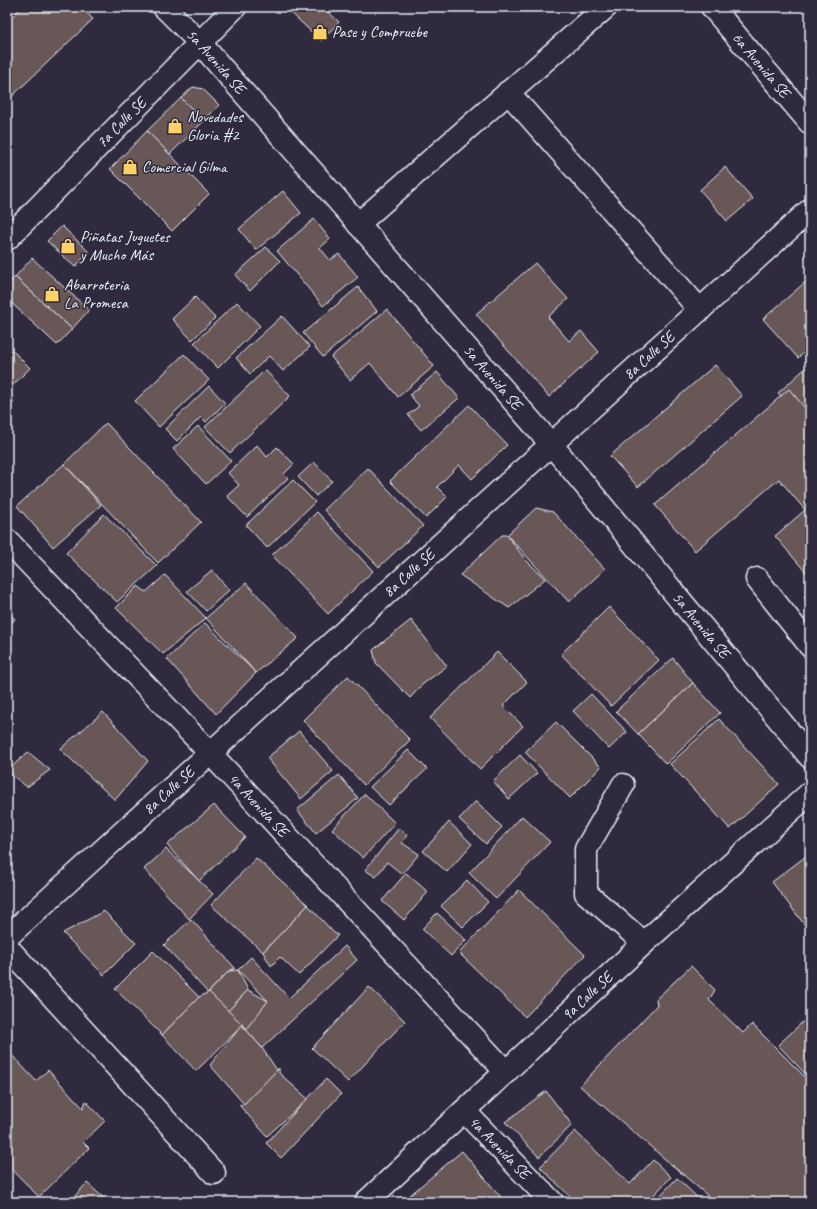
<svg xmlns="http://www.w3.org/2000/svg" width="817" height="1209" font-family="Caveat,sans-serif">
  <rect width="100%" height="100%" fill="#2f2a3d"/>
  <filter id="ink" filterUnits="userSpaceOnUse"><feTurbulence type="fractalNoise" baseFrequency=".025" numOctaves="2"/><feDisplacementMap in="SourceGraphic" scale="8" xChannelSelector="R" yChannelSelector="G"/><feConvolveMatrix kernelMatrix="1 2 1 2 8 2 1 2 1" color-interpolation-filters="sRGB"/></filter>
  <g filter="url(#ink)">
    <g fill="#695657" stroke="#e8f1f8">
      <path d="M22,7H81L93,19L7,101V22Z"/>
      <path d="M285,7H323L339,22L321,41Z"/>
      <path d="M193,87L203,89L219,105L204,121L181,98Z"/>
      <path d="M181,98L204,121L170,154L147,131Z"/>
      <path d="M147,131L209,194L172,231L110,169Z"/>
      <path d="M725,167L753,199L727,221L700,190Z"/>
      <path d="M283,191L301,213L256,250L239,229Z"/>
      <path d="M314,219L330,239L320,248L330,260L339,254L358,277L323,306L277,251Z"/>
      <path d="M62,226L89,252L75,267L47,241Z"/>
      <path d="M266,247L280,261L250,291L235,275Z"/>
      <path d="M32,258L89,310L72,329L15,277Z"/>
      <path d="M535,263L568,299L548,317L569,341L581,331L599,352L549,397L476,314Z"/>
      <path d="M15,277L72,329L57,345L7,299V285Z"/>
      <path d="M810,278V347L798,358L763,319Z"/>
      <path d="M358,287L377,311L323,357L303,333Z"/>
      <path d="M195,297L215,318L192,340L172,319Z"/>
      <path d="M237,302L260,326L218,368L194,343Z"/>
      <path d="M387,309L434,366L398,397L370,363L350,380L331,357Z"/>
      <path d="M282,316L310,347L283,371L269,356L250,374L236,358Z"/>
      <path d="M7,345L30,368L7,391Z"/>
      <path d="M184,354L209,380L159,427L135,401Z"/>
      <path d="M810,364V427L778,393Z"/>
      <path d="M715,365L742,396L638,487L610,456Z"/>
      <path d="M265,370L290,396L230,453L205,427Z"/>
      <path d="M437,372L459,398L421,430L408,415L419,406L410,395Z"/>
      <path d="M209,386L225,403L206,422L201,417L177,441L165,429Z"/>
      <path d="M789,389L810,414V577L775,536L805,510L779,479L695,551L655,505Z"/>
      <path d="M7,395L14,402L7,409Z"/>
      <path d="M469,405L507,445L472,479L459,465L437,487L447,497L426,518L390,481Z"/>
      <path d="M106,423L201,522L158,563L64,464Z"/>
      <path d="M198,426L231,461L206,484L173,449Z"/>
      <path d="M257,445L267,457L277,447L294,464L284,474L288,478L247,517L227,496L239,485L228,473Z"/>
      <path d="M314,462L332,481L316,496L298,477Z"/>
      <path d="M64,464L101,505L53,547L17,506Z"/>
      <path d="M368,468L423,526L379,567L324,510Z"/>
      <path d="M293,480L315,502L267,548L246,525Z"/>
      <path d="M536,508L553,512L605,569L569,602L507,535Z"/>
      <path d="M317,512L373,571L328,614L272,555Z"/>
      <path d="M104,514L157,566L117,602L66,553Z"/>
      <path d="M502,535H507L524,558L545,579L509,608L460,575Z"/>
      <path d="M212,570L229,590L206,611L187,591Z"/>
      <path d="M165,575L206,618L163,654L116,608L138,586L146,592Z"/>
      <path d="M246,583L298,638L256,673L206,618Z"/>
      <path d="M810,592V605L804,597Z"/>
      <path d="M609,607L659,660L611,706L561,654Z"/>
      <path d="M7,613L15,619L7,628Z"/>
      <path d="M411,620L447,666L423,684L410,698L376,663L373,650Z"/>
      <path d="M205,623L256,673L216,714L167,659Z"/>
      <path d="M497,652L527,682L503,706L523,726L480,769L430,718Z"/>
      <path d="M673,658L693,683L638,734L616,711Z"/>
      <path d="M348,676L410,740L364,785L303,720Z"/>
      <path d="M693,683L720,713L666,764L638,734Z"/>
      <path d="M591,694L627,732L609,749L573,711Z"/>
      <path d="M103,712L148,761L115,800L60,749Z"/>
      <path d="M719,719L779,784L730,829L670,764Z"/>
      <path d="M556,722L601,767L570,798L525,752Z"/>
      <path d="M299,731L333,771L301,799L267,758Z"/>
      <path d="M408,750L427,769L389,805L370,787Z"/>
      <path d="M28,752L50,770L27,787L7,771Z"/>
      <path d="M520,755L537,773L509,799L493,781Z"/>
      <path d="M339,775L358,798L316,833L297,810Z"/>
      <path d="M365,794L395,823L363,858L332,829Z"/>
      <path d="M476,801L502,827L486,844L459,819Z"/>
      <path d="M214,805L245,837L199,881L167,845Z"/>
      <path d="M522,816L550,842L496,899L469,873Z"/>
      <path d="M449,822L472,844L447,872L423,851Z"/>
      <path d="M399,828L407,835L402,843L419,854L402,874L387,862L376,877L365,870Z"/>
      <path d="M166,849L213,894L189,919L144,869Z"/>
      <path d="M810,853V932L772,882Z"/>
      <path d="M256,858L308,905L263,952L211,905Z"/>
      <path d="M406,873L428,892L404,920L382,901Z"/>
      <path d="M467,880L488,902L463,927L441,906Z"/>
      <path d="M519,890L585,955L525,1017L459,953Z"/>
      <path d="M308,905L334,933L338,935L299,975L280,957L271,966L263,952Z"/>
      <path d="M104,911L136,943L104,975L63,933Z"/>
      <path d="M437,913L466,940L451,956L422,929Z"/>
      <path d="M191,919L235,968L229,971L208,993L164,945Z"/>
      <path d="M345,946L357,960L262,1048L242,1025L268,1001L238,970L251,957L289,998Z"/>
      <path d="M153,951L199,997L162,1035L115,989Z"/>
      <path d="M691,966L715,990L709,1000L743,1033L752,1024L810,1082V1197L806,1202H715L580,1086L657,1005L656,999Z"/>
      <path d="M238,970L248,990L228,1011L209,992L229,971Z"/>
      <path d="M369,987L405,1021L348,1082L312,1048Z"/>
      <path d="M248,990L268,1001L246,1029L228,1011Z"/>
      <path d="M209,992L243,1025L196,1071L162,1035L199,997Z"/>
      <path d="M810,1015V1079L778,1045Z"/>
      <path d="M242,1025L262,1048L279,1073L244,1104L210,1065Z"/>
      <path d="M7,1050L36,1081L48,1070L83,1108L86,1101L105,1121L83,1142L89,1148L39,1197L7,1164Z"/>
      <path d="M279,1068V1073L308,1099L267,1136L239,1105L244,1104Z"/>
      <path d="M326,1079L341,1094L281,1158L266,1143Z"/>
      <path d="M546,1091L572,1125L539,1157L505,1122Z"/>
      <path d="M575,1131L630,1184L653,1160L671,1177L647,1202H576L540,1167Z"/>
      <path d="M462,1151L505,1202H402Z"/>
      <path d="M677,1178L702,1202H654Z"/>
      <path d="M87,1183L108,1202H69Z"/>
    </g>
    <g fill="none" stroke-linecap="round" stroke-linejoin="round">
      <defs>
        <g id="minor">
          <path id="s1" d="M164,7L200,43L551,444L810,757"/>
          <path id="s2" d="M712,7L810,123"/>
          <path d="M508,92L700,310"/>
          <path d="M358,224L606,7"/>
          <path id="s3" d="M7,540L210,753L506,1072"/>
          <path d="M757,579L810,646"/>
          <path d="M623,785L586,849V893L644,943"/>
          <path id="s4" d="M7,937L810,210"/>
          <path d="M7,947L214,1173"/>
          <path id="s5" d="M464,1111L552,1202"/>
          <path id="s6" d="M366,1202L644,943L810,793"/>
        </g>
        <g id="major">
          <path id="s7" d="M7,239L235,7"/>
        </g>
      </defs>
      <use href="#minor" stroke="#e8f1f8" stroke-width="25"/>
      <use href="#major" stroke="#e8f1f8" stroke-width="25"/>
      <use href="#minor" stroke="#2f2a3d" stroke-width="22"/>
      <use href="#major" stroke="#2f2a3d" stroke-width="22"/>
    </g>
  </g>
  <defs>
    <symbol id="shop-bare" viewBox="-9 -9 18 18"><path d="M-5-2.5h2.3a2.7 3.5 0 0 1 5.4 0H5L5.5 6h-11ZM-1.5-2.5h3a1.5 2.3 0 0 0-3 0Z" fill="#ffd166" stroke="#2f2a3d" stroke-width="2.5" paint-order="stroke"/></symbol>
  </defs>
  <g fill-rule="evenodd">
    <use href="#shop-bare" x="309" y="21" width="22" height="22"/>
    <use href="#shop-bare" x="164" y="115" width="22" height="22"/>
    <use href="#shop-bare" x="119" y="156" width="22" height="22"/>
    <use href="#shop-bare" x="57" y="235" width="22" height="22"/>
    <use href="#shop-bare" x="41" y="283" width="22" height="22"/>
  </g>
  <g text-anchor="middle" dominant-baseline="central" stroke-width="3" stroke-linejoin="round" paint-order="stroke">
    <g font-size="16" fill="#e8f1f8" stroke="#2f2a3d" text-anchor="start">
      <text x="332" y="32">Pase y Compruebe</text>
      <text x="187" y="117">Novedades<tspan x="187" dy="18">Gloria #2</tspan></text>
      <text x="142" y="167">Comercial Gilma</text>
      <text x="80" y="237">Piñatas Juguetes<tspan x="80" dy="18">y Mucho Más</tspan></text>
      <text x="64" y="285">Abarroteria<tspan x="64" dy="18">La Promesa</tspan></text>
    </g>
    <g font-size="16" fill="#e8f1f8" stroke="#2f2a3d">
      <text stroke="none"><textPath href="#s1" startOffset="75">5a Avenida SE</textPath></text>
      <text stroke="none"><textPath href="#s2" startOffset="76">6a Avenida SE</textPath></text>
      <text stroke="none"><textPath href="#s7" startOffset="163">7a Calle SE</textPath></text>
      <text stroke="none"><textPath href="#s4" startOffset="866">8a Calle SE</textPath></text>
      <text stroke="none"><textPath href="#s1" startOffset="495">5a Avenida SE</textPath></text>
      <text stroke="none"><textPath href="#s4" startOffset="542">8a Calle SE</textPath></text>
      <text stroke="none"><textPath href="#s1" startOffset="819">5a Avenida SE</textPath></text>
      <text stroke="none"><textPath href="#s4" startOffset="218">8a Calle SE</textPath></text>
      <text stroke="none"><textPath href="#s3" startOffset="365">4a Avenida SE</textPath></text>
      <text stroke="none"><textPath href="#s6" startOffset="302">9a Calle SE</textPath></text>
      <text stroke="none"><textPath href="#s5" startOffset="51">4a Avenida SE</textPath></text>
    </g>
  </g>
  <rect width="817" height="1209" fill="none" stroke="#2f2a3d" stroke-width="24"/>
  <rect x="12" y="12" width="793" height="1185" fill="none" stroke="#e8f1f8" stroke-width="1.5" filter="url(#ink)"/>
</svg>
